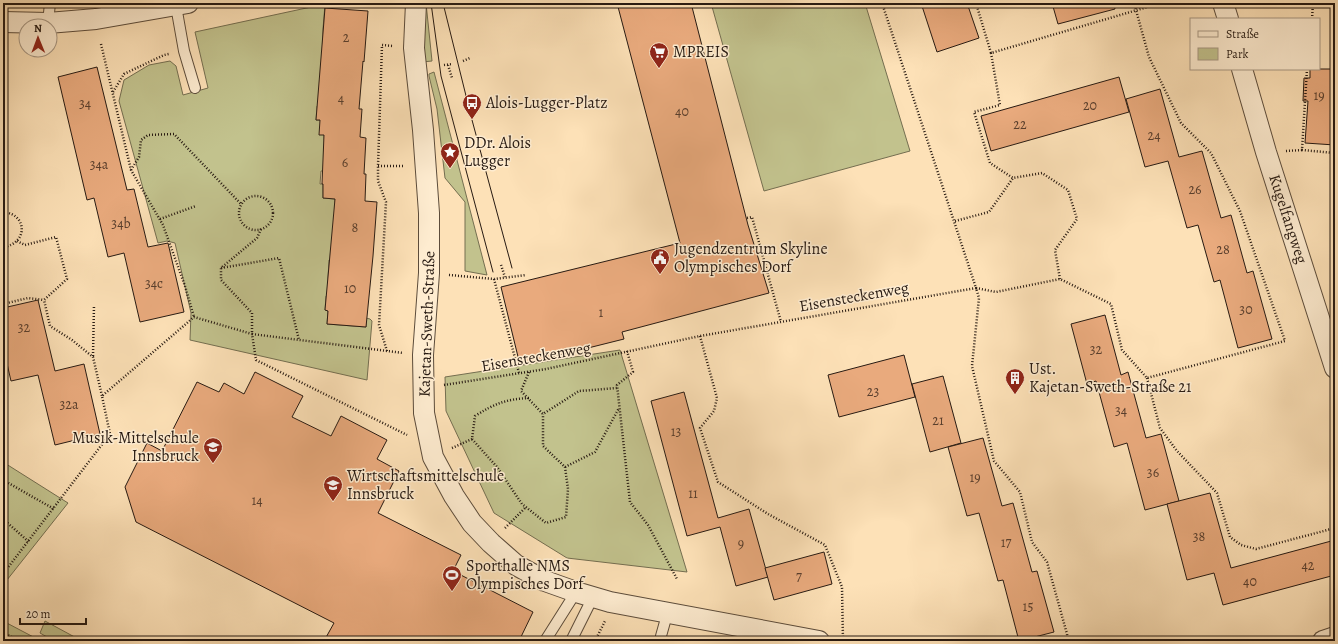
<svg xmlns="http://www.w3.org/2000/svg" width="1338" height="644" font-family="Alegreya,serif">
  <rect width="100%" height="100%" fill="#fde1b7"/>
  <filter id="stains"><feTurbulence type="fractalNoise" baseFrequency=".005" numOctaves="4"/><feColorMatrix values="0 0 0 0 .2 0 0 0 0 .09 0 0 0 0 .02 0 0 0 .5 -.17"/></filter>
  <radialGradient id="worn" r=".72"><stop offset=".6" stop-color="#630" stop-opacity="0"/><stop offset="1" stop-color="#630" stop-opacity=".3"/></radialGradient>
  <g fill="#c2c28d" stroke="#746e50">
    <path d="M422,3H426L432,61L422,62Z"/>
    <path d="M711,3H865L910,151L764,191Z"/>
    <path d="M325,4L323,29L322,106H317L316,120H320L324,135L326,171H321L320,184H323V198L335,199L333,260H329L328,278L329,296H326L325,310L328,311L327,324L366,327V318L370,319L372,321L367,380L190,340L191,313L175,243L167,241L158,243L119,101L124,80L149,65L170,61L176,66L183,95L208,88L195,32Z"/>
    <path d="M434,72L487,275L465,271V202L445,178L437,109L429,76V74Z"/>
    <path d="M620,350L687,572L567,558L494,513L446,411L445,377Z"/>
    <path d="M3,462L68,503L3,585Z"/>
    <path d="M3,621L41,641H3Z"/>
    <path d="M45,621L82,641H54L40,633Z"/>
  </g>
  <g fill="#e9aa7d" stroke="#271a12">
    <path d="M617,3H691L748,225L769,293L622,332L624,339L520,365L501,287L680,243Z"/>
    <path d="M921,3H967L979,38L937,52Z"/>
    <path d="M1052,3H1114L1115,9L1058,24Z"/>
    <path d="M325,8L368,11L364,62L363,61L359,109H362L360,137L366,138L364,174H366L365,201L377,202L373,256L366,327L327,324L328,311L325,310L335,199L323,198V184H322L324,135H319L320,120H316Z"/>
    <path d="M97,67L127,190L134,189L148,247L168,243L184,312L140,322L124,253L108,257L94,198L87,200L58,77Z"/>
    <path d="M1310,69H1335V145L1305,143L1308,101H1303L1304,78H1310Z"/>
    <path d="M1119,77L1129,112L991,151L981,116Z"/>
    <path d="M1160,89L1179,157L1202,151L1221,218L1231,215L1247,273L1253,271L1272,339L1238,348L1220,280L1214,282L1198,225L1187,228L1168,161L1145,167L1126,99Z"/>
    <path d="M38,300L55,371L84,364L100,434L55,445L38,375L11,381L3,346V308Z"/>
    <path d="M1105,315L1121,375L1128,372L1146,438L1161,434L1179,501L1145,510L1127,443L1114,447L1096,381L1087,384L1071,324Z"/>
    <path d="M904,355L915,397L839,417L828,375Z"/>
    <path d="M255,372L303,396L292,417L331,436L341,416L387,440L377,459L399,471L378,513L461,555L453,571L533,612L519,641H324L334,623L136,522L125,487L147,443L162,451L197,382L219,392L224,383L244,394Z"/>
    <path d="M943,376L961,443L930,452L912,384Z"/>
    <path d="M684,392L718,518L749,509L768,577L736,586L720,527L687,536L651,401Z"/>
    <path d="M983,438L1002,506L1013,503L1032,572L1037,571L1054,632L1019,641L1003,580L998,581L979,513L967,516L948,447Z"/>
    <path d="M1210,493L1231,568L1335,540V575L1223,605L1214,573L1187,580L1167,504Z"/>
    <path d="M824,552L832,584L774,600L765,568Z"/>
  </g>
  <g fill="none" stroke-linecap="round" stroke-linejoin="round">
    <defs>
      <g id="lane">
        <path d="M176,6L184,51L195,88"/>
        <path d="M48,23L50,3"/>
        <path d="M545,641L576,592"/>
        <path d="M571,641L593,597"/>
        <path d="M662,641L661,636L668,611"/>
      </g>
      <g id="street">
        <path d="M416,3L414,48L423,130L429,213V273L423,355L424,413L433,457L454,496L472,523L491,543L516,565L545,581L576,592L610,602L819,641"/>
        <path d="M1223,3L1228,19"/>
        <path d="M3,22L48,23L96,19L188,3"/>
        <path d="M1242,69L1266,152L1335,368"/>
        <path d="M1323,641L1335,637"/>
      </g>
    </defs>
    <use href="#lane" stroke="#5c4c3b" stroke-width="12"/>
    <use href="#street" stroke="#5c4c3b" stroke-width="22"/>
    <g stroke="#271a12" stroke-width="2.5" stroke-dasharray="1 2" stroke-linecap="butt">
      <path d="M976,3L991,53L1161,3"/>
      <path d="M1312,19L1313,3"/>
      <path d="M101,44L131,170L163,225L185,286L194,317"/>
      <path d="M991,53L1000,105L974,112L990,163L1013,178L1042,173L1068,190L1077,219L1055,250L1060,279"/>
      <path d="M463,61L470,58"/>
      <path d="M444,65L452,64"/>
      <path d="M448,65L452,78"/>
      <path d="M1307,69L1302,150L1335,153"/>
      <path d="M113,92L124,74L164,55L169,54"/>
      <path d="M1286,151L1302,150"/>
      <path d="M378,166H404"/>
      <path d="M131,170L139,157L141,140L148,135L174,134L241,204"/>
      <circle cx="256" cy="213" r="17"/>
      <path d="M3,212C28,214 28,244 3,247"/>
      <path d="M747,218L752,217L781,322"/>
      <path d="M160,219L196,206"/>
      <path d="M955,221L989,212L1013,178"/>
      <path d="M261,229L257,238L221,268V280L252,313V334L403,353"/>
      <path d="M17,241L25,245L56,237L67,279L44,300L50,326L72,340L93,357L102,396"/>
      <path d="M501,265L505,277"/>
      <path d="M221,268L279,258L299,340"/>
      <path d="M449,275L494,279L526,275"/>
      <path d="M494,279L519,373"/>
      <path d="M3,304L28,298L44,300"/>
      <path d="M700,336L717,398L714,411L700,428L718,482L768,514L825,545L842,587L843,641"/>
      <path d="M387,351L379,325L386,202L378,181V166L382,45L393,46"/>
      <path d="M627,351L633,372L617,385L630,502L648,525L677,579"/>
      <path d="M93,356L94,305"/>
      <path d="M529,372L521,391L543,414L579,391L617,388"/>
      <path d="M1147,378L1160,428L1177,451L1217,493L1230,537L1241,545L1256,549L1335,528"/>
      <path d="M444,385L546,369L700,336L976,288L882,3"/>
      <path d="M529,398C506,399 494,404 475,416L472,439L497,467L522,504L546,523L566,517L568,489L565,467L543,446V414"/>
      <path d="M452,448L472,439"/>
      <path d="M565,467L595,452L619,408"/>
      <path d="M3,480L54,509"/>
      <path d="M3,519L29,542"/>
      <path d="M505,528L526,507"/>
      <path d="M3,574L110,434L102,396L194,317L252,334L256,360L407,435"/>
      <path d="M3,632L18,641"/>
      <path d="M595,641L605,621"/>
      <path d="M1068,641L1067,634L1047,562L1032,542L1020,492L994,461L972,366L979,298L976,288L996,292L1060,279L1111,304L1122,350L1147,378L1285,341L1240,211L1211,153L1181,123L1149,57L1134,3"/>
    </g>
    <use href="#lane" stroke="#feecd0" stroke-width="10"/>
    <use href="#street" stroke="#feecd0" stroke-width="20"/>
    <g stroke="#271a12" stroke-width="1">
      <path d="M431,3L441,76L493,272"/>
      <path d="M443,3L472,120L512,268"/>
    </g>
  </g>
  <defs>
    <symbol id="supermarket-pin" viewBox="-11 -11 22 30"><path d="M0 17L-7.5 6A9.5 9.5 0 1 1 7.5 6Z" fill="#8f2418" stroke="#feecd0"/><path d="M-6-5.5h2.5l.6 2H6L4.5 2H-2.5L-4.4-4H-6ZM-1.5 3.2a1.3 1.3 0 1 0 .1 0ZM3 3.2a1.3 1.3 0 1 0 .1 0Z" fill="#fff"/></symbol>
    <symbol id="bus-pin" viewBox="-11 -11 22 30"><path d="M0 17L-7.5 6A9.5 9.5 0 1 1 7.5 6Z" fill="#8f2418" stroke="#feecd0"/><path d="M-5-6H5V4H4V6H2V4H-2V6H-4V4H-5ZM-3.5-4V0h7V-4ZM-3.5 1.2v1.5H-2V1.2ZM2 1.2v1.5H3.5V1.2Z" fill="#fff"/></symbol>
    <symbol id="sight-pin" viewBox="-11 -11 22 30"><path d="M0 17L-7.5 6A9.5 9.5 0 1 1 7.5 6Z" fill="#8f2418" stroke="#feecd0"/><path d="M0-6L1.8-2.2L6-1.7L2.9 1.2L3.7 5.4L0 3.3L-3.7 5.4L-2.9 1.2L-6-1.7L-1.8-2.2Z" fill="#fff"/></symbol>
    <symbol id="civic-pin" viewBox="-11 -11 22 30"><path d="M0 17L-7.5 6A9.5 9.5 0 1 1 7.5 6Z" fill="#8f2418" stroke="#feecd0"/><path d="M-.6-6.5H3V-4.5H.6V-3L4-1V1h2V6H-6V1h2V-1L-.6-3ZM-1.2 2.5V6h2.4V2.5Z" fill="#fff"/></symbol>
    <symbol id="building-pin" viewBox="-11 -11 22 30"><path d="M0 17L-7.5 6A9.5 9.5 0 1 1 7.5 6Z" fill="#8f2418" stroke="#feecd0"/><path d="M-4-6H4V6H1V3H-1V6H-4ZM-2.5-4.3h1.7v1.8h-1.7ZM.8-4.3h1.7v1.8H.8ZM-2.5-1h1.7V.8h-1.7ZM.8-1h1.7V.8H.8Z" fill="#fff"/></symbol>
    <symbol id="school-pin" viewBox="-11 -11 22 30"><path d="M0 17L-7.5 6A9.5 9.5 0 1 1 7.5 6Z" fill="#8f2418" stroke="#feecd0"/><path d="M0-5L7-2L0 1L-7-2ZM-4 1L0 2.5L4 1V4Q0 6-4 4Z" fill="#fff"/></symbol>
    <symbol id="stadium-pin" viewBox="-11 -11 22 30"><path d="M0 17L-7.5 6A9.5 9.5 0 1 1 7.5 6Z" fill="#8f2418" stroke="#feecd0"/><path d="M0-5a6.5 5 0 1 0 0 10a6.5 5 0 1 0 0-10ZM-3.5-1.8h7v3.6h-7Z" fill="#fff"/></symbol>
  </defs>
  <g fill-rule="evenodd">
    <use href="#supermarket-pin" x="648" y="41" width="22" height="30"/>
    <use href="#bus-pin" x="461" y="92" width="22" height="30"/>
    <use href="#sight-pin" x="439" y="141" width="22" height="30"/>
    <use href="#civic-pin" x="649" y="247" width="22" height="30"/>
    <use href="#building-pin" x="1004" y="367" width="22" height="30"/>
    <use href="#school-pin" x="202" y="436" width="22" height="30"/>
    <use href="#school-pin" x="322" y="474" width="22" height="30"/>
    <use href="#stadium-pin" x="441" y="564" width="22" height="30"/>
  </g>
  <g text-anchor="middle" dominant-baseline="central" stroke-width="3" stroke-linejoin="round" paint-order="stroke">
    <g font-size="14" fill="#583e2d">
      <text x="346" y="37">2</text>
      <text x="1319" y="95">19</text>
      <text x="341" y="98">4</text>
      <text x="85" y="103">34</text>
      <text x="1090" y="105">20</text>
      <text x="682" y="111">40</text>
      <text x="1020" y="124">22</text>
      <text x="1154" y="135">24</text>
      <text x="345" y="162">6</text>
      <text x="99" y="164">34a</text>
      <text x="1195" y="189">26</text>
      <text x="121" y="223">34b</text>
      <text x="355" y="227">8</text>
      <text x="1223" y="249">28</text>
      <text x="154" y="283">34c</text>
      <text x="350" y="288">10</text>
      <text x="1246" y="309">30</text>
      <text x="601" y="312">1</text>
      <text x="24" y="327">32</text>
      <text x="1096" y="349">32</text>
      <text x="873" y="391">23</text>
      <text x="69" y="404">32a</text>
      <text x="1121" y="410">34</text>
      <text x="938" y="420">21</text>
      <text x="676" y="431">13</text>
      <text x="1153" y="472">36</text>
      <text x="975" y="477">19</text>
      <text x="693" y="493">11</text>
      <text x="257" y="500">14</text>
      <text x="1199" y="536">38</text>
      <text x="1006" y="542">17</text>
      <text x="741" y="543">9</text>
      <text x="1308" y="565">42</text>
      <text x="799" y="576">7</text>
      <text x="1250" y="581">40</text>
      <text x="1028" y="606">15</text>
    </g>
    <g font-size="16" fill="#271a12" stroke="#feecd0" text-anchor="start">
      <text x="673" y="52">MPREIS</text>
      <text x="486" y="103">Alois-Lugger-Platz</text>
      <text x="464" y="143">DDr. Alois<tspan x="464" dy="18">Lugger</tspan></text>
      <text x="674" y="249">Jugendzentrum Skyline<tspan x="674" dy="18">Olympisches Dorf</tspan></text>
      <text x="1029" y="369">Ust.<tspan x="1029" dy="18">Kajetan-Sweth-Straße 21</tspan></text>
      <text x="199" y="438" text-anchor="end">Musik-Mittelschule<tspan x="199" dy="18">Innsbruck</tspan></text>
      <text x="347" y="476">Wirtschaftsmittelschule<tspan x="347" dy="18">Innsbruck</tspan></text>
      <text x="466" y="566">Sporthalle NMS<tspan x="466" dy="18">Olympisches Dorf</tspan></text>
    </g>
    <g font-size="16" fill="#271a12" stroke="#feecd0">
      <text transform="translate(1288 219) rotate(72)">Kugelfangweg</text>
      <text transform="translate(854 297) rotate(-10)">Eisensteckenweg</text>
      <text transform="translate(427 324) rotate(-88)">Kajetan-Sweth-Straße</text>
      <text transform="translate(536 357) rotate(-10)">Eisensteckenweg</text>
    </g>
  </g>
  <rect width="1338" height="644" fill="none" stroke="#fde1b7" stroke-width="16"/>
  <rect x="4" y="4" width="1330" height="636" fill="none" stroke="#271a12" stroke-width="2"/>
  <rect x="8" y="8" width="1322" height="628" fill="none" stroke="#271a12"/>
  <rect x="1190" y="18" width="130" height="52" fill="#feecd0" stroke="#a89884"/>
  <rect x="1198" y="31" width="20" height="6" fill="#feecd0" stroke="#a89884"/>
  <text x="1226" y="38" font-size="12" fill="#271a12">Straße</text>
  <rect x="1198" y="48" width="20" height="12" fill="#c2c28d" stroke="#a89884"/>
  <text x="1226" y="58" font-size="12" fill="#271a12">Park</text>
  <g transform="translate(38 38) rotate(359)"><circle r="19" fill="#feecd0" stroke="#a89884"/>
  <path d="M0-3L7 15L0 10L-7 15Z" fill="#8f2418"/>
  <text y="-6" font-size="11" font-weight="bold" text-anchor="middle" fill="#271a12">N</text>
  </g>
  <path d="M20 618v6h66v-6" fill="none" stroke="#271a12" stroke-width="2"/>
  <text x="26" y="618" font-size="12" fill="#271a12" stroke="#feecd0" stroke-width="3" paint-order="stroke">20 m</text>
  <rect width="100%" height="100%" filter="url(#stains)"/>
  <rect width="100%" height="100%" fill="url(#worn)"/>
</svg>
